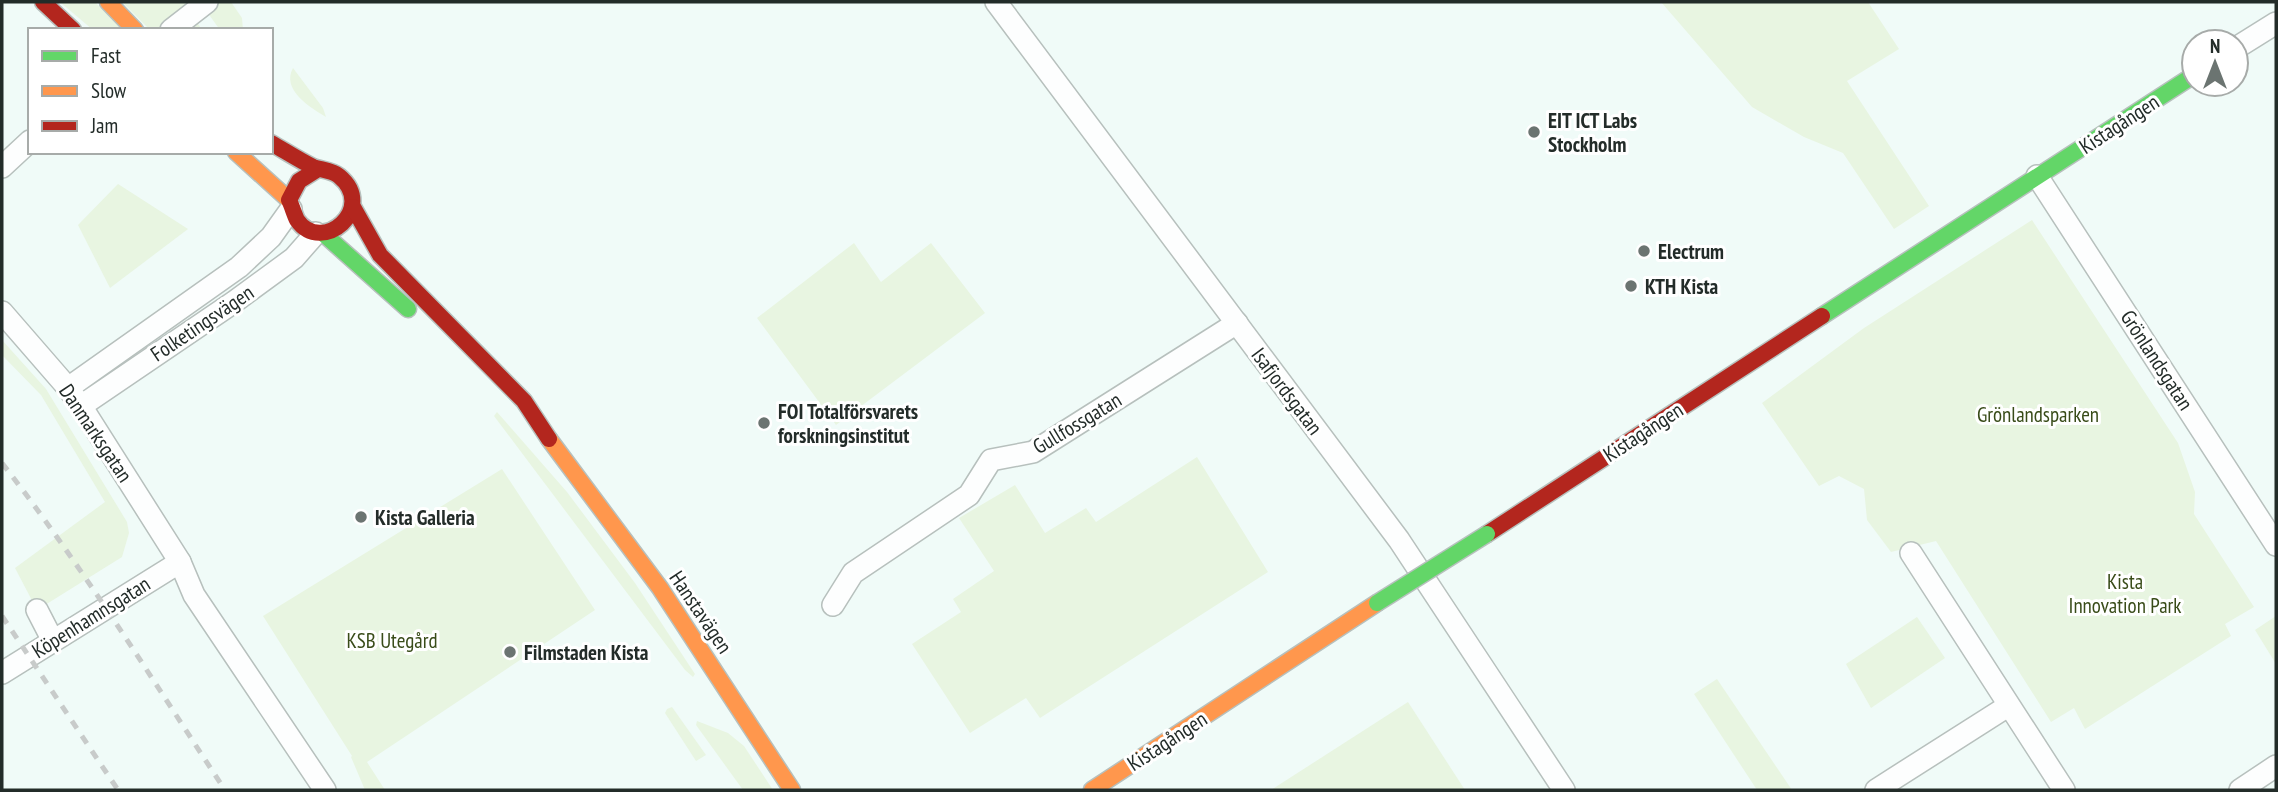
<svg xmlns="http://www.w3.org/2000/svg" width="2278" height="792" font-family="'PT Sans Narrow',sans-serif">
  <rect width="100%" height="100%" fill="#f0fbf8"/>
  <g fill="#e8f5e1">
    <path d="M60,2H95L122,30H93Z"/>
    <path d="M122,2H184L202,30H150Z"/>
    <path d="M200,2H231L242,18L243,30H220Z"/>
    <path d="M1661,2H1868L1899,49L1847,81L1929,206L1894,229L1843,153L1804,137L1752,107Z"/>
    <path d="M293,68L323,108L326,117C310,107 281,90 293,68Z"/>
    <path d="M118,184L188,229L110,288L78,225Z"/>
    <path d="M2032,220L2178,443L2195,492L2194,514L2254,607L2225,624L2231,636L2085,729L2074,708L2051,722L1936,541L1891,552L1867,520L1864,489L1839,476L1819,486L1762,403L1864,328Z"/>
    <path d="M854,243L881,282L931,243L985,313L836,425L757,318Z"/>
    <path d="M2,340L46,389L127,522L129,533L122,557L37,610L15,568L105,502L41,395L2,355Z"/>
    <path d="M497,412L567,492L635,583L695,674L693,677L685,670L494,416Z"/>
    <path d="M1197,457L1268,572L1040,718L1026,698L970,733L912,644L961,612L953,599L994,571L959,518L1015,485L1045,533L1086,508L1096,522Z"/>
    <path d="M502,469L595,610L367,762L385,790H365L351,757L352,756L263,616Z"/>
    <path d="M2276,616V664L2255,630Z"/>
    <path d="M1917,617L1945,658L1871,708L1846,664Z"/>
    <path d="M1717,679L1792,790H1757L1694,694Z"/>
    <path d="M1408,702L1465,790H1271L1285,781Z"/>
    <path d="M672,707L706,755L696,761L665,713L667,709Z"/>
    <path d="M697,721L728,733L744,746L773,790H743L696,725Z"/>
  </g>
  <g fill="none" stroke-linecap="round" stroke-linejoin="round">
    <defs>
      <g id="street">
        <path d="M996,2L1399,540L1564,790"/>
        <path d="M171,30L207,2"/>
        <path d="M2236,48L2276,23"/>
        <path d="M2,167L30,141"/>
        <path d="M2037,176L2276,545"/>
        <path d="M2,312L68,388L81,406L180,562L194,595L325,790"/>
        <path d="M68,388L239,267L271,237L291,209"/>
        <path d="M81,406L234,302L294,258L316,233"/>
        <path d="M1911,553L2064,790"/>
        <path d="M833,605L853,573L969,495L991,460L1033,452L1237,323"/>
        <path d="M37,610L53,641"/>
        <path d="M2,673L180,562"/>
        <path d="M1876,790L2008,706"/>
        <path d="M2240,790L2276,766"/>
      </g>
      <g id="fast">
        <path d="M325,235L408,309"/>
        <path d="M1822,316L2194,75"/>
      </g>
      <g id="slow">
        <path d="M108,2L135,30"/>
        <path d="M236,152L289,200"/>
        <path d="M549,439L660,588L792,790"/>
        <path d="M1092,790L1377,603"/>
      </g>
      <g id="jam">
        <path d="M43,2L73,30"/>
        <path d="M271,143C285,151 299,160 313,167C321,170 332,170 339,176C378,208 322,256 297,220C294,214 292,206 289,200L299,181L318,169"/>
        <path d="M353,207L380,255L524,401L549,439"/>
        <path d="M1487,534L1822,316"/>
      </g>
    </defs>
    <use href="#street" stroke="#b7c0bd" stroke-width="24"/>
    <use href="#fast" stroke="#b7c0bd" stroke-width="19"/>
    <use href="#slow" stroke="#b7c0bd" stroke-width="19"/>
    <use href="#jam" stroke="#b7c0bd" stroke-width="19"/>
    <use href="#street" stroke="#fdfefe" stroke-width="21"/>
    <use href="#fast" stroke="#63d668" stroke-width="16"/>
    <use href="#slow" stroke="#ff974d" stroke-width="16"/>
    <use href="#jam" stroke="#b3261e" stroke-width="16"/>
    <g stroke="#c8cbca" stroke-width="5" stroke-dasharray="9 9" stroke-linecap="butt">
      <path d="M2,463C83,567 153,681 225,790"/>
      <path d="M2,616L118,790"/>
    </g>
    <defs>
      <path id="fast-bridge" d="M1377,603L1487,534"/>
    </defs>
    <use href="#fast-bridge" stroke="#b7c0bd" stroke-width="19" stroke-linecap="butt"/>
    <use href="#fast-bridge" stroke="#63d668" stroke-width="16"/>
  </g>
  <g fill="#6b7471" stroke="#fff" stroke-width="2.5">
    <circle cx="1534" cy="132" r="7"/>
    <circle cx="1644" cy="251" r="7"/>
    <circle cx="1631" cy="286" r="7"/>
    <circle cx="764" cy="423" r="7"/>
    <circle cx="361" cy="517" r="7"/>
    <circle cx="510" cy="652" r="7"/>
  </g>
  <g text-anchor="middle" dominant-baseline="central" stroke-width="6" stroke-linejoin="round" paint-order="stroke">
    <g font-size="21" font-weight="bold" fill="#232c29" stroke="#fff" text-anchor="start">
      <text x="1548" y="120">EIT ICT Labs<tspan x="1548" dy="24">Stockholm</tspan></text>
      <text x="1658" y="251">Electrum</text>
      <text x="1645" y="286">KTH Kista</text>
      <text x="778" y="411">FOI Totalförsvarets<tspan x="778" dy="24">forskningsinstitut</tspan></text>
      <text x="375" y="517">Kista Galleria</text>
      <text x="524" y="652">Filmstaden Kista</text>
    </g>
    <g font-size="21" fill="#232c29" stroke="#fff">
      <text transform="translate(2119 124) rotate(-33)">Kistagången</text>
      <text transform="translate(202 323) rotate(-34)">Folketingsvägen</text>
      <text transform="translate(2157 360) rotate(57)">Grönlandsgatan</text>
      <text transform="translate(1287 391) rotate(53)">Isafjordsgatan</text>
      <text transform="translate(1077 423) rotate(-31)">Gullfossgatan</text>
      <text transform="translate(1643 432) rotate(-33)">Kistagången</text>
      <text transform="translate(96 433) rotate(56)">Danmarksgatan</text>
      <text transform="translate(701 612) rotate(56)">Hanstavägen</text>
      <text transform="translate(91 617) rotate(-32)">Köpenhamnsgatan</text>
      <text transform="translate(1167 741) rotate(-33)">Kistagången</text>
    </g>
    <g font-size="21" fill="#394c19" stroke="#fff">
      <text x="2038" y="414">Grönlandsparken</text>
      <text x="2125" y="581">Kista<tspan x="2125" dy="24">Innovation Park</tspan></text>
      <text x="392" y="640">KSB Utegård</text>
    </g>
  </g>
  <rect width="2278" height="792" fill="none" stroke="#232c29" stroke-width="7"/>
  <rect x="28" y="28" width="245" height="126" fill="#ffffff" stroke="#a7aba9" stroke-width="2"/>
  <rect x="42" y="51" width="35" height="10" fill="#63d668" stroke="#a7aba9" stroke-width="2"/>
  <text x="91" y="63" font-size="21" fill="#232c29">Fast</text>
  <rect x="42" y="86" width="35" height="10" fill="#ff974d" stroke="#a7aba9" stroke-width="2"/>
  <text x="91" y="98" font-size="21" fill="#232c29">Slow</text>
  <rect x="42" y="121" width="35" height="10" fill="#b3261e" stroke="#a7aba9" stroke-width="2"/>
  <text x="91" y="133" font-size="21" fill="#232c29">Jam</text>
  <g transform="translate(2215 63)"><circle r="33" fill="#ffffff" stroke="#a7aba9" stroke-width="2"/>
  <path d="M0-5L12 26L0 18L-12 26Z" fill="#6b7471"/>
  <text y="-10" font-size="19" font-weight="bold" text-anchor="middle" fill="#232c29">N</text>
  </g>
</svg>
